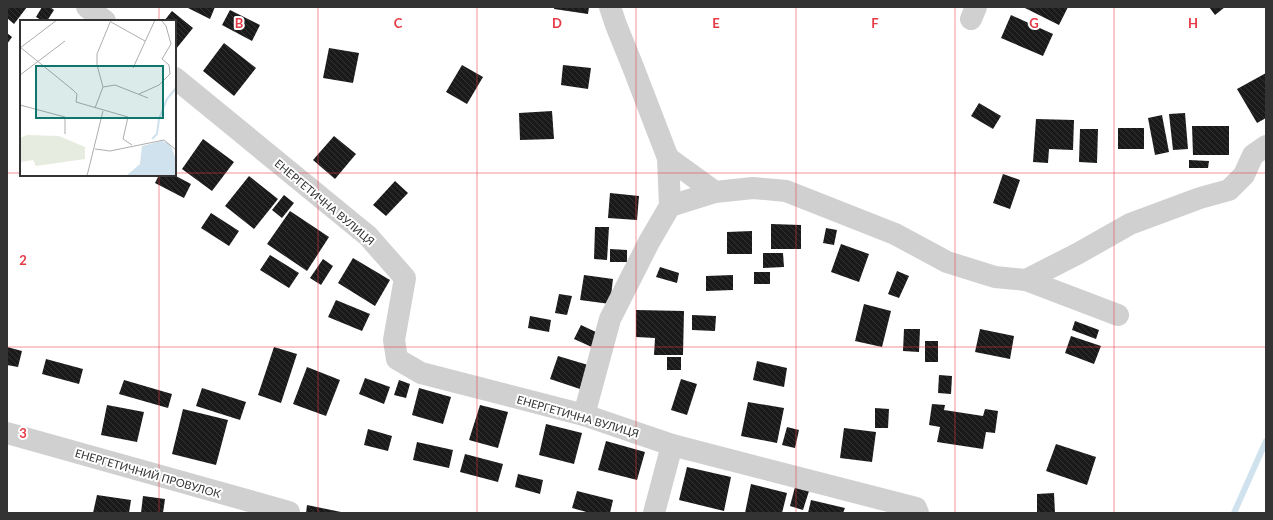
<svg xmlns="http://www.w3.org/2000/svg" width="1273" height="520" font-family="Lato,sans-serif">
  <defs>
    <pattern id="building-back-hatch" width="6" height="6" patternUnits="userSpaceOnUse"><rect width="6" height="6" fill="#1a1a1a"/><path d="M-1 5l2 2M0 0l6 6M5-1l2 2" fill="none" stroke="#333"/></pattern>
  </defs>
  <rect width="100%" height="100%" fill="#fff"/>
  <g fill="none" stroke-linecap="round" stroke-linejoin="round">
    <path stroke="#cfe2ee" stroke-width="6" d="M1234,513L1266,441"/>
  </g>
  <g fill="url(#building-back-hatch)">
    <path d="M7,7H27L14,24L7,18Z"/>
    <path d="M42,7H50L54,10L47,21H43L36,17Z"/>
    <path d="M186,7H215L210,19Z"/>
    <path d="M554,7H589L588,14L554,9Z"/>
    <path d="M1023,7H1068L1059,25Z"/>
    <path d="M1209,7H1225L1215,15Z"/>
    <path d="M230,10L260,25L252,41L222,25Z"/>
    <path d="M172,11L193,28L176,49H175V21H164Z"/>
    <path d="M1011,15L1053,34L1043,56L1001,38Z"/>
    <path d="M7,33L12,37L7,44Z"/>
    <path d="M224,43L256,68L234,96L203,71Z"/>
    <path d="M329,48L359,53L353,83L323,78Z"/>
    <path d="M462,65L483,77L467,104L446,92Z"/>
    <path d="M563,65L591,68L588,89L561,85Z"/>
    <path d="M1266,73V118L1257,123L1237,89Z"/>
    <path d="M979,103L1001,116L993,129L971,116Z"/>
    <path d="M552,111L554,139L520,140L519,113Z"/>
    <path d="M1185,113L1188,149L1173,150L1169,114Z"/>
    <path d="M1162,115L1169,152L1155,155L1148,118Z"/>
    <path d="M1036,119L1074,120L1073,150L1049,149L1048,163L1033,162Z"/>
    <path d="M1192,126H1229V155H1193Z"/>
    <rect x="1118" y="128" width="26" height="21"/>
    <path d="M1080,129H1098L1097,163L1079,162Z"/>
    <path d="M334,136L356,154L335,179L313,160Z"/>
    <path d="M203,139L234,162L212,191L182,169Z"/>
    <path d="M1189,160L1209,161L1208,168H1189Z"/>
    <path d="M1003,174L1020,180L1010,209L993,203Z"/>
    <path d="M159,175H174L191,184L184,198L155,183Z"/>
    <path d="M249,176L278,199L254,229L225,206Z"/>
    <path d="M395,181L408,193L386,216L373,205Z"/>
    <path d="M610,193L639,196L637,220L608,218Z"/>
    <path d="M284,195L294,203L282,218L272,210Z"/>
    <path d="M290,211L329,237L307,271L267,244Z"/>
    <path d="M211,213L239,231L229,246L201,228Z"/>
    <path d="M771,224L801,225V249H771Z"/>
    <path d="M595,227H609L607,260L594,259Z"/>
    <path d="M826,228L837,230L834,245L823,243Z"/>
    <path d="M752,231V254H727V232Z"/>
    <path d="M841,244L869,254L859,282L831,272Z"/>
    <path d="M610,249L627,250V262H610Z"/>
    <path d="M763,253H783L784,267L763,268Z"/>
    <path d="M270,255L299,273L289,288L260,270Z"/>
    <path d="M353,258L390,280L375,306L338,283Z"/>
    <path d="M323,259L333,266L321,285L310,278Z"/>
    <path d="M660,267L679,273L677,283L656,277Z"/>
    <path d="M897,271L909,276L899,298L888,294Z"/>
    <rect x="754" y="272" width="16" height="12"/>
    <path d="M584,275L613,279L610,304L580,300Z"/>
    <path d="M733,275V290L706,291V276Z"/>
    <path d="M559,294L572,296L567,315L555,313Z"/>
    <path d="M336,300L370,314L362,331L328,317Z"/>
    <path d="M864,304L891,311L882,347L855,341Z"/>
    <path d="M636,310L684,311L683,355H654L655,338L636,337Z"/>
    <path d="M692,315L716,316L715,331L692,330Z"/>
    <path d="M530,316L551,320L549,332L528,328Z"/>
    <path d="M1075,321L1099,330L1096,339L1072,330Z"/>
    <path d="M581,325L600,334L594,348L574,339Z"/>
    <path d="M904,329H920L919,352L903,351Z"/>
    <path d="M980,329L1014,336L1010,359L975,352Z"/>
    <path d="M1071,336L1101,346L1094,364L1065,353Z"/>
    <rect x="925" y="341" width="13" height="21"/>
    <path d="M7,347L22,351L18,367L7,365Z"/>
    <path d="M274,347L297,354L281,403L258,395Z"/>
    <path d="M558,356L588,365L580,389L550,379Z"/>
    <rect x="667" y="357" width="14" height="13"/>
    <path d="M46,359L83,369L79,384L42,374Z"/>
    <path d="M757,361L787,368L784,387L753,380Z"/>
    <path d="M307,367L340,380L326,416L293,404Z"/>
    <path d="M939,375L952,376L951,394L938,393Z"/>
    <path d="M365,378L390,387L384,404L359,394Z"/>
    <path d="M681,379L697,384L687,415L671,410Z"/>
    <path d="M124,380L172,394L168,408L119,394Z"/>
    <path d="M399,380L410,384L406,398L394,395Z"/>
    <path d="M202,388L246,402L240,420L196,406Z"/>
    <path d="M419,388L451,397L443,424L412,415Z"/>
    <path d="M748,402L784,408L777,443L741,436Z"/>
    <path d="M932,404L945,405L944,410L983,416L985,409L998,411L995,433L986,432L983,449L937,442L940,427L929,425Z"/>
    <path d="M107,405L144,412L137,442L101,435Z"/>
    <path d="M480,405L508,412L498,448L469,440Z"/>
    <path d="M875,408L889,409L888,428H875Z"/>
    <path d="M183,409L228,420L216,465L172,454Z"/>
    <path d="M546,424L582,433L574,464L539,455Z"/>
    <path d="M787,427L799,430L795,448L782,445Z"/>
    <path d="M844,428L876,432L872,462L840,458Z"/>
    <path d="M368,429L392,436L388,451L364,445Z"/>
    <path d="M606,441L645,452L637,480L598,470Z"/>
    <path d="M417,442L453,450L449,468L413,460Z"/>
    <path d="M1056,444L1096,457L1087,485L1046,471Z"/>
    <path d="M465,454L503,464L498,482L460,472Z"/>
    <path d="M687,467L731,477L724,511L679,500Z"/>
    <path d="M518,474L543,480L540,494L515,487Z"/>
    <path d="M751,484L787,493L782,513H745Z"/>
    <path d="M795,487L809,491L803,510L790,506Z"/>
    <path d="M577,491L613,500L610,513H590L572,508Z"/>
    <path d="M1054,493L1055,513H1037V494Z"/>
    <path d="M97,495L131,500L129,513H93Z"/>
    <path d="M143,496L165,499L163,513H141Z"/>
    <path d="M811,500L845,508L843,513H808Z"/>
    <path d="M307,505L341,512V513H306Z"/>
  </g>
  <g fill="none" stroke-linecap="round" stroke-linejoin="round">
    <g stroke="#d0d0d0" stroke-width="22">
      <path d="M87,7L105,21"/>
      <path d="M971,19L976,7"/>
      <path d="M175,78L368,236L405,278L394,340L397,359L421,373L584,415L672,445L916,508L918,513"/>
      <path d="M668,158L715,192"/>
      <path d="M670,206L715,192L753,188L786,191L895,234L947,262L995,277L1026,280L1118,315"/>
      <path d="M1026,280L1077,254L1130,224L1200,198L1229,190L1244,175L1253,155L1266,146"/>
      <path d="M584,415L610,319L649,242L670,206L668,158L633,67L616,25L610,7"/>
      <path d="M7,433L289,512V513"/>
      <path d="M654,513L672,445"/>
    </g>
  </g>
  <path fill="none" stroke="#e63946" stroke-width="1" stroke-opacity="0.55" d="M159,7V21M318,7V513M477,7V513M636,7V513M796,7V513M955,7V513M1114,7V513M7,173H21M175,173H1266M159,175V513M7,347H1266"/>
  <g text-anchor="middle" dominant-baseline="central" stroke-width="4" stroke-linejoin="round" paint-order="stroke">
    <g font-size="11" fill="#333" stroke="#fff">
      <text transform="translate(325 202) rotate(40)">ЕНЕРГЕТИЧНА ВУЛИЦЯ</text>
      <text transform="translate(578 416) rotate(16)">ЕНЕРГЕТИЧНА ВУЛИЦЯ</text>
      <text transform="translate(148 473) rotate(16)">ЕНЕРГЕТИЧНИЙ ПРОВУЛОК</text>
    </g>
  </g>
  <g transform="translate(20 20)">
    <rect width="156" height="156" fill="#fff"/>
    <path d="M7,115L39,116L65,127V139L16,146L13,140L0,142V118Z" fill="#e6ecdf"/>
    <path d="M142,121L148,123L152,128L156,140V156H106L120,144L122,126Z" fill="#cfe2ee"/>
    <path fill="none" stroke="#cfe2ee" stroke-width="2" d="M132,119L137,114L139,99L147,79L156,68"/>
    <path fill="none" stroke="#adadad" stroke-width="1" d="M91,2L125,21M0,27L53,70L57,74L56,82L108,97L103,119L112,125M0,28L37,0M113,48L135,0M0,55L45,21M83,67L95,65L128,78M119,74L139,65L150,54L149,45L142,39L151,24L146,6L141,0M0,85L45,97V114M75,88L83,67L77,45V34L91,0M75,129L90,131L144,120L156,130M67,156L83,91"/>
    <path fill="#0f766e" fill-opacity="0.15" stroke="#0f766e" stroke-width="2" d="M16,46H143V98H16Z"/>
    <rect width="156" height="156" fill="none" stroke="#333" stroke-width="2"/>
  </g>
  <g font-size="13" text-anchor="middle" font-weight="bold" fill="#e63946" stroke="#fff" stroke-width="4" stroke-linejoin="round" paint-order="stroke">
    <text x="239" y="28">B</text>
    <text x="398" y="28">C</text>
    <text x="557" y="28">D</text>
    <text x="716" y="28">E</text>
    <text x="875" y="28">F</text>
    <text x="1034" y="28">G</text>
    <text x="1193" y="28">H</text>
    <text x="23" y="265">2</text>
    <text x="23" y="438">3</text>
  </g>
  <rect width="1273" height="520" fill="none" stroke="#333333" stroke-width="16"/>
</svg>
